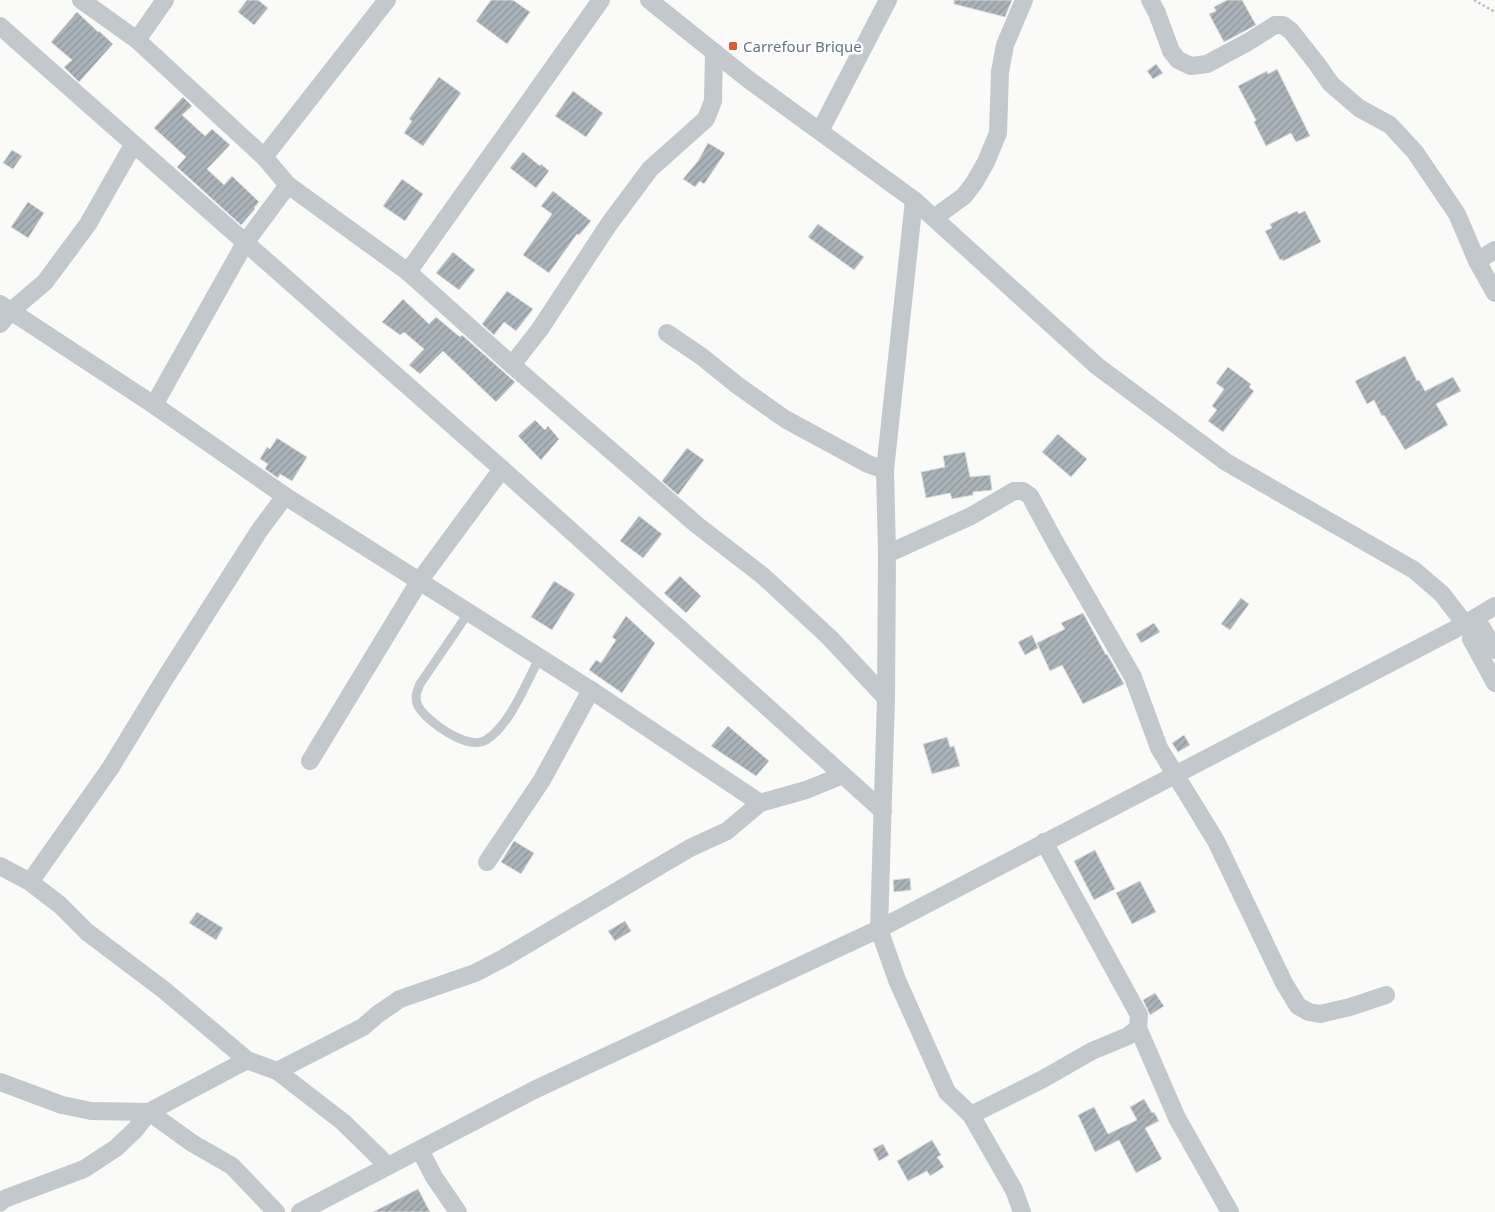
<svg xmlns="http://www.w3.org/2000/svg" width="1495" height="1212" font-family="'Noto Sans',sans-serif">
  <defs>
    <pattern id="building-hatch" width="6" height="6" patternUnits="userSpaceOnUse" patternTransform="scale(1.25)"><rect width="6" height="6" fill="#aab3b9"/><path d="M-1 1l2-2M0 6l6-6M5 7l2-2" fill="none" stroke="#8e969c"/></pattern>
  </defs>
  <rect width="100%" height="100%" fill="#fafaf8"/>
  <g fill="url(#building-hatch)" stroke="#dcdcda">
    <path d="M247,0H258L268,8L254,25L238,12Z"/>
    <path d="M491,0H513L530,12L507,44L476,21Z"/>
    <path d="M954,0H1012L1005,17L954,4Z"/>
    <path d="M1227,0H1242L1256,25L1224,42L1209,14L1216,11L1214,7Z"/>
    <path d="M77,12L98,32L99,31L113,44L79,82L64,67L72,60L51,42Z"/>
    <path d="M1156,64L1163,73L1153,79L1147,71Z"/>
    <path d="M1277,69L1310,136L1296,142L1291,133L1266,146L1254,122L1256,120L1238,86L1267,71L1268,74Z"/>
    <path d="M439,77L461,93L423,146L404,133L412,121L409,119Z"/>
    <path d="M573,91L603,113L586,137L555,116Z"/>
    <path d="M183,97L192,106L182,115L205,136L212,129L230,145L207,169L224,185L232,176L259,202L254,208L255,209L241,225L177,167L186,157L154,128Z"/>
    <path d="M708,143L725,153L704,184L700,181L695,187L683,179L698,161Z"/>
    <path d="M12,150L22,156L13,169L3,163Z"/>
    <path d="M523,152L540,166L541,164L549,171L536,188L510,168Z"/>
    <path d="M402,179L423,194L405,221L383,206Z"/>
    <path d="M553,191L591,221L579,235L577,234L549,273L523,255L552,214L541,206Z"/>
    <path d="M28,202L44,213L28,238L11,227Z"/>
    <path d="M1297,211L1299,214L1305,211L1321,242L1283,261L1282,259L1280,260L1265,231L1272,228L1270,224Z"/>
    <path d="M818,224L864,257L854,270L808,237Z"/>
    <path d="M453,252L475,270L459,290L436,273Z"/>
    <path d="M507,291L533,309L516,331L504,322L494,335L482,324Z"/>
    <path d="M403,299L429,324L436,317L460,337L462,335L515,382L496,402L443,351L420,374L409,365L424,349L404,332L400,335L382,322Z"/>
    <path d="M1405,356L1417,381L1419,380L1425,391L1453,377L1461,391L1436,404L1448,425L1405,450L1384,415L1382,416L1374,400L1367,404L1355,381Z"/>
    <path d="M1228,367L1251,384L1249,387L1254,391L1223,432L1208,421L1217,410L1212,406L1224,389L1216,383Z"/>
    <path d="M535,420L545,430L548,426L559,439L541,460L518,436Z"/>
    <path d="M1058,434L1087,459L1071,477L1042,452Z"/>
    <path d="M277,438L307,457L292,481L280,474L278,478L265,469L268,464L260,459L267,447L270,449Z"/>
    <path d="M687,448L704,460L678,495L662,481Z"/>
    <path d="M965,452L970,477L990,475L992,490L973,492V495L952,499L950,493L926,498L921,472L945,467L943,456Z"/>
    <path d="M639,516L662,534L643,558L620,541Z"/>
    <path d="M680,576L701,596L686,613L664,593Z"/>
    <path d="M554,581L575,594L552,630L531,617Z"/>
    <path d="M1241,598L1249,604L1230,630L1221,624Z"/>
    <path d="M1083,613L1106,655L1107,654L1124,684L1083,704L1062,665L1050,671L1037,643L1065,629L1061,623Z"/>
    <path d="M626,616L655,643L622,693L589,670L596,660L601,663L616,640L612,637Z"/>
    <path d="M1154,623L1160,632L1141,643L1136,634Z"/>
    <path d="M1032,635L1038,648L1025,655L1018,642Z"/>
    <path d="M728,726L769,761L756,776L711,746Z"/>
    <path d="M1184,735L1190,745L1178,752L1172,743Z"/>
    <path d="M947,737L950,747L954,746L960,766L932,774L923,744Z"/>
    <path d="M514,841L534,853L521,874L501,862Z"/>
    <path d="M1095,850L1115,889L1094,900L1074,861Z"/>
    <path d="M910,878L911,890L894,892L893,880Z"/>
    <path d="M1140,881L1156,912L1132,924L1116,893Z"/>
    <path d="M197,912L223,928L216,940L189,923Z"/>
    <path d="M625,921L631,931L615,941L608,931Z"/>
    <path d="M1155,993L1164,1006L1150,1015L1143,1000Z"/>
    <path d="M1144,1099L1152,1113L1154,1112L1159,1121L1145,1128L1162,1159L1136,1173L1119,1140L1095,1152L1078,1115L1094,1107L1108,1134L1137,1120L1130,1107Z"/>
    <path d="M932,1140L941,1155L937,1157L944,1167L930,1176L927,1171L908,1181L897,1161Z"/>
    <path d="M883,1144L889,1155L879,1161L873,1149Z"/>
    <path d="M418,1189L430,1212H373Z"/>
  </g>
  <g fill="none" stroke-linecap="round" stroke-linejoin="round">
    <path stroke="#bbbfc2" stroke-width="2.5" stroke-dasharray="2.5 2.5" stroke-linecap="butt" d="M1474,0L1495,12"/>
    <path stroke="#c3c8cc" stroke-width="9" d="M469,612L420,684C417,691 414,698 418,706C427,722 468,751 486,740C509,727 527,681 540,657"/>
    <g stroke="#c3c8cc" stroke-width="18">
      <path d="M81,0L137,40L264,157L288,185L408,272L512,365L697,525L763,576L829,637L886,698"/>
      <path d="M649,0L749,80L914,200L1097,366L1226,462L1414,570L1442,594L1465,624"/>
      <path d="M1150,0L1157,13L1171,51L1178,60L1191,66L1207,64L1248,42L1275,25H1283L1291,31L1317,64L1331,84L1359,108L1390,125L1415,152L1457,214L1477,261L1495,293"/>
      <path d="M0,26L502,469L883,811"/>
      <path d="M137,40L165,0"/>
      <path d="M820,131L888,0"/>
      <path d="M264,157L387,0"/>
      <path d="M914,200L885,470L887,554L886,698L879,929L897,980L947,1092L971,1115L1014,1190L1022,1212"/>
      <path d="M934,218L964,196L974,183L986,162L998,133L1000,72L1005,45L1024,0"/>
      <path d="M1477,261L1495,250"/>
      <path d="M408,272L601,0"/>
      <path d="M0,304L154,405L285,496L591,690L760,803"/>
      <path d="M0,324L11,311L45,282L88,224L133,145"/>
      <path d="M667,333L701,356L737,385L785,419L868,464L885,470"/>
      <path d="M512,365L540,329L609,224L650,169L706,119L713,101L714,52"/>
      <path d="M154,405L245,243L288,185"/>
      <path d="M887,554L971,516L1014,491H1023L1030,496L1055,542L1133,677L1159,748L1216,841L1284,983L1298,1006L1309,1012L1320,1014L1350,1007L1386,995"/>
      <path d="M1477,620L1495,650"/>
      <path d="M1483,630L1473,631L1471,639L1495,683"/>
      <path d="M310,761L420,580L502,469"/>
      <path d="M487,862L542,780L591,690"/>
      <path d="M0,866L30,882L60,905L87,932L164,990L247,1060L277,1071L343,1122L388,1166"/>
      <path d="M30,882L111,767L164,680L259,531L285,496"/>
      <path d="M1138,1028L1177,1118L1230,1212"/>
      <path d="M277,1071L363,1027L378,1014L400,999L475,973L502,959L690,848L727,831L760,803L806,790L843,775"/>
      <path d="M0,1082L62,1105L91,1111L149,1112L192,1143L232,1166L276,1212"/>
      <path d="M971,1115L1043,1079L1092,1051L1128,1036L1138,1028L1139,1015L1044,842"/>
      <path d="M420,1150L434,1177L458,1212"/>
      <path d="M0,1203L4,1199L84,1169L116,1148L135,1130L149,1112L247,1060"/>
      <path d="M300,1212L534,1090L879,929L1465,624L1495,606"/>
    </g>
  </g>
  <rect fill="#e4572e" stroke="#fff" stroke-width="2" x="728" y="41" width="10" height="10" rx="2.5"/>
  <g text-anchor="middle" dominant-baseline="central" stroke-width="5" stroke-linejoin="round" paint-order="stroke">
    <g font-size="15" fill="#657683" stroke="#fff" text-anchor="start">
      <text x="743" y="46">Carrefour Brique</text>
    </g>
  </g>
</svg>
